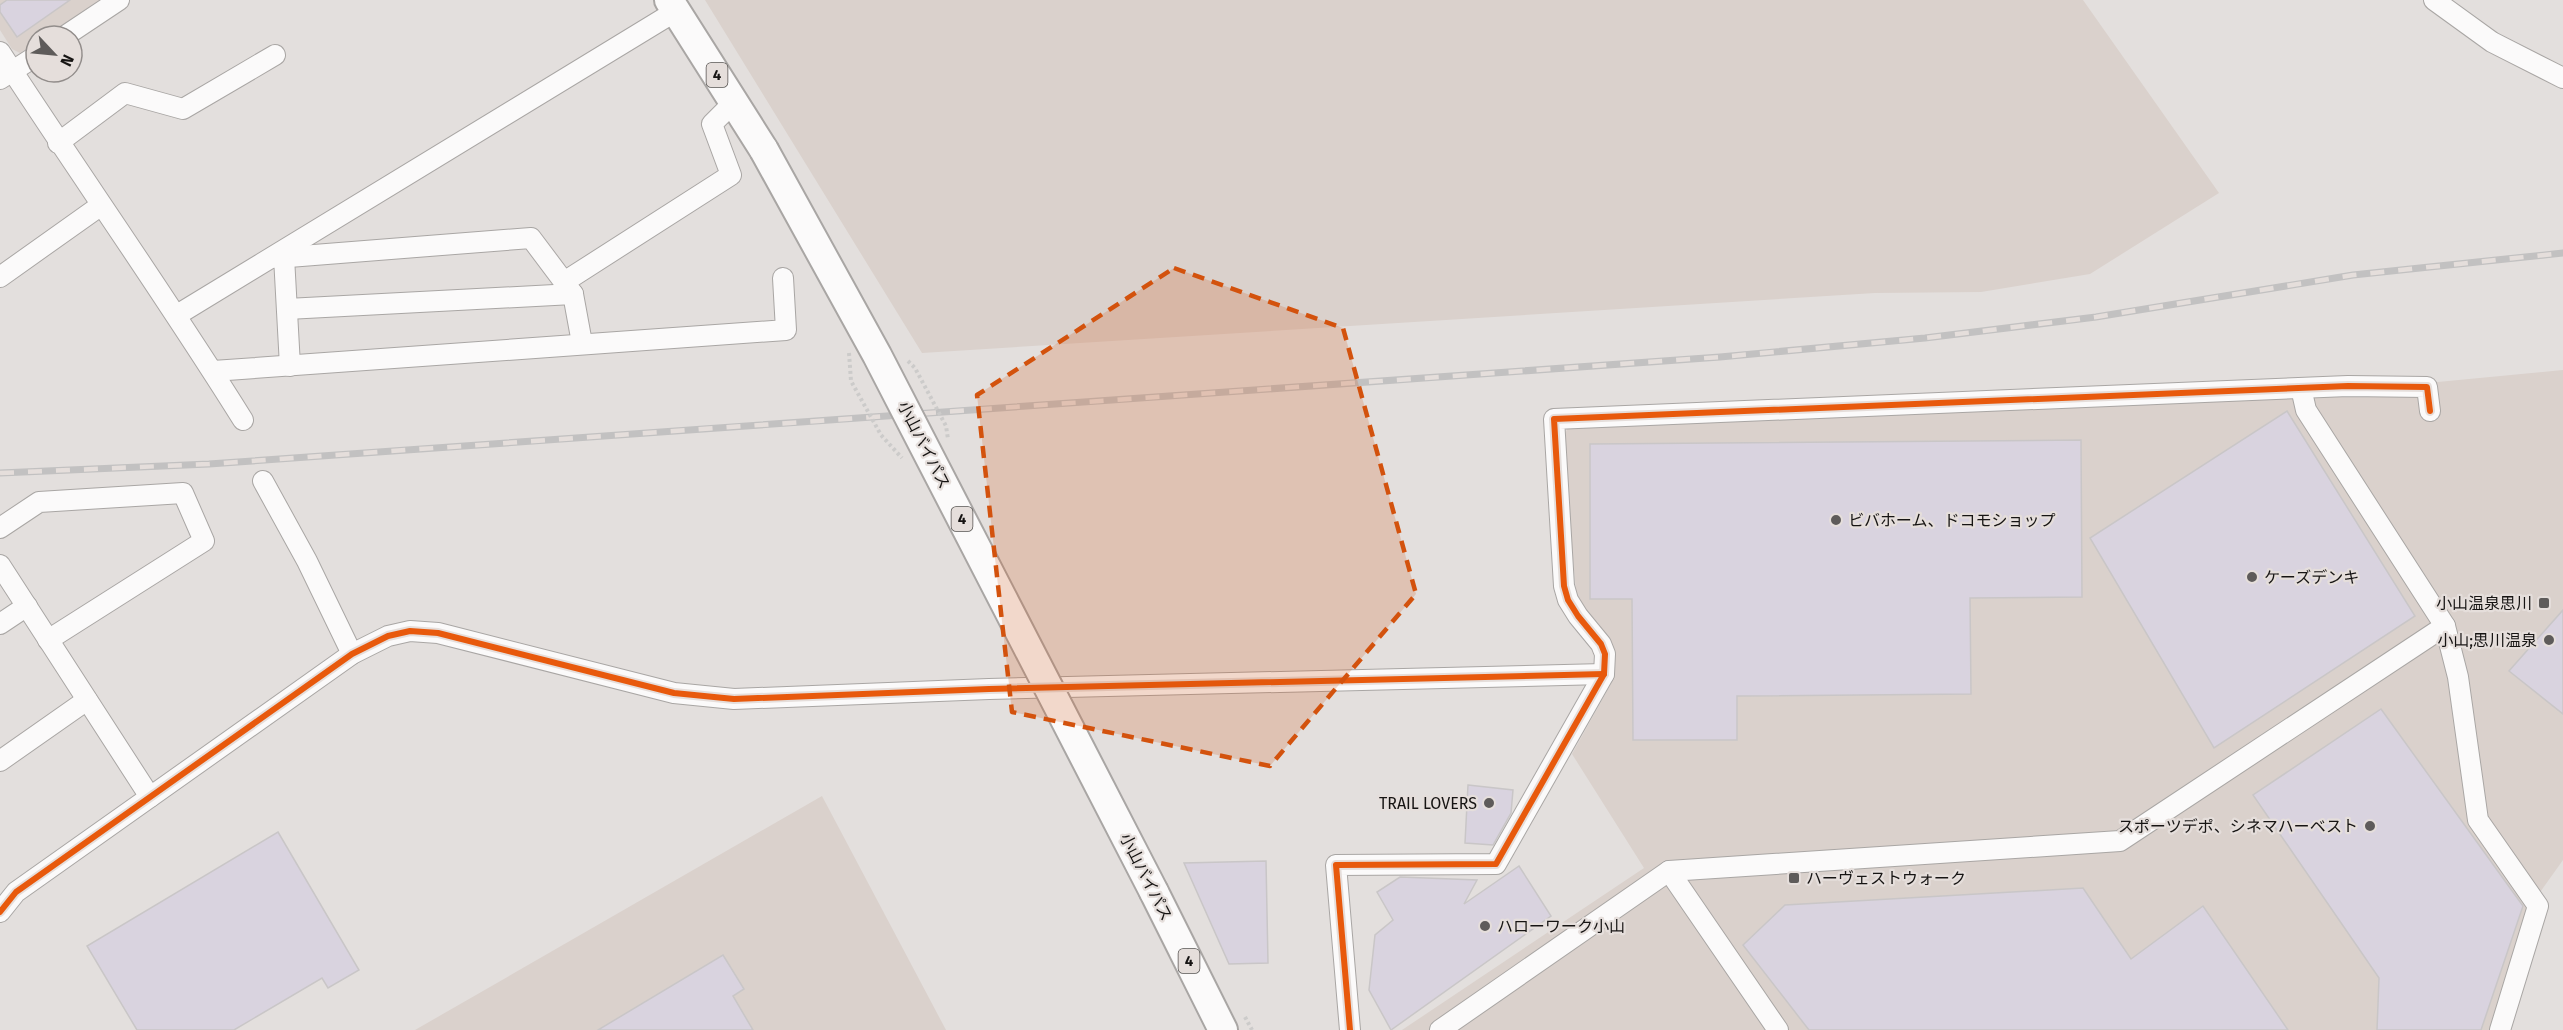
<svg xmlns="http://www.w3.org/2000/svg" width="2563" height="1030" font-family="'Fira Sans','Noto Sans JP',sans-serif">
  <rect width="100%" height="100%" fill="#e3dfdd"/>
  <g fill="#dad1cc">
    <path d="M0,0H100L46,36H36V43L20,53L12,49L0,30Z"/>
    <path d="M705,0H2083L2219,193L2090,274L1981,292L1875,293L922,353Z"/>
    <path d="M2563,370V860L2531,905L2490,1030H1402L1644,868L1572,754L1612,682L1615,662L1611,642L1584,611L1576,591L1562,439L1568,428L2292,396Z"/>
    <path d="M822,796L946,1030H415Z"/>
  </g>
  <g fill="#d9d3df" stroke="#c9c6c7" stroke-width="1.5">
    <path d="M7,0H70L17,37L0,12V5Z"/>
    <path d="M2287,411L2415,616L2214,748L2090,538Z"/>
    <path d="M2081,440L2082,597L1970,598L1971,694L1737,696V740H1633L1632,599H1590V444Z"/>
    <path d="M2563,610V714L2509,671Z"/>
    <path d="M2381,709L2523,906L2481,1030H2377L2379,978L2253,795Z"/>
    <path d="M1468,785L1513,790L1511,813L1493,845L1465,843Z"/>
    <path d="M278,832L359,970L328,988L322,978L234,1030H137L87,946Z"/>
    <path d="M1266,861L1268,963L1229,964L1184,863Z"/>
    <path d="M1519,866L1551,916L1391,1030L1369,990L1375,935L1393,920L1377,892L1400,877L1477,880L1464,904Z"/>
    <path d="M2083,888L2131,959L2203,906L2288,1030H1809L1743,945L1785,905Z"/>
    <path d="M723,955L744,989L733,996L753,1030H598Z"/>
  </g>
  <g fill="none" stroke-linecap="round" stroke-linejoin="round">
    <defs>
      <g id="minor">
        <path d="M2434,0L2492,42L2563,78"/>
        <path d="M65,36L119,0"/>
        <path d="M0,52C80,175 165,295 243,420"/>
        <path d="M0,79L36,56"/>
        <path d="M58,143L125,93L183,109L275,55"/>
        <path d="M284,257L290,366"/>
        <path d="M276,258L531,238L573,294L582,343"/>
        <path d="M0,277L100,206"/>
        <path d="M564,282L731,175L712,124L734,102"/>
        <path d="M287,309L573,294"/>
        <path d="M177,315L676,11"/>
        <path d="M213,371L786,330L783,278"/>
        <path d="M2301,388L2306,410L2445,626L2458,677L2478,820L2538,906L2500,1030"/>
        <path d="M263,481L307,561L352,654"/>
        <path d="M0,528L39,502L183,493L204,541L48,640"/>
        <path d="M0,565L150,797"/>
        <path d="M0,624L27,606"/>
        <path d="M0,761L87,700"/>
        <path d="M1669,871L1778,1030"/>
        <path d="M0,912L16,892L352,654L388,636L410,631L438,633L674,693L734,699L989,689L1604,674"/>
        <path d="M1350,1030L1336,865L1496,864L1604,674L1605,654L1601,644L1578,616L1568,600L1564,586L1554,419L2348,386L2427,387L2430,411"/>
        <path d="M1440,1030L1669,871L2120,841L2445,626"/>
      </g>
      <g id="highway">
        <path d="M669,0L764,150"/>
        <path d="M1154,892L1223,1030"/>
      </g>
    </defs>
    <use href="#minor" stroke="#a9a6a4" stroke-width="22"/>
    <use href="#highway" stroke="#a9a6a4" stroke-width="32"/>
    <path stroke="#cccbca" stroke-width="4" stroke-dasharray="3 3" stroke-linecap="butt" d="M1245,1017L1252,1030"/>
    <use href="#minor" stroke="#fbfafa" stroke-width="20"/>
    <use href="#highway" stroke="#fbfafa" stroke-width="28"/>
    <defs>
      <path id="rail" d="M0,473L209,464L1720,357L1925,338L2096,317L2353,275L2563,253"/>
    </defs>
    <use href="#rail" stroke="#c2c1c1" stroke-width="7"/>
    <use href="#rail" stroke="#e5dedb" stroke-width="4.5" stroke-dasharray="14" stroke-linecap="butt"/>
    <defs>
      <path id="highway-bridge" d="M764,150L877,355L1154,892"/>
    </defs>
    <use href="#highway-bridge" stroke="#a9a6a4" stroke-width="32" stroke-linecap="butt"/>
    <g stroke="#cccbca" stroke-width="4" stroke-dasharray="3 3" stroke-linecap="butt">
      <path d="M849,353L851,381L881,435L902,458"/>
      <path d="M908,361L915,368L946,426L948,439"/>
    </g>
    <use href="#highway-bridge" stroke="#fbfafa" stroke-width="28"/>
    <defs>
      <g id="cycleway">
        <path d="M0,912L16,892L352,654L388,636L410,631L438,633L674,693L734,699L989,689L1604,674"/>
        <path d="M1350,1030L1336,865L1496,864L1604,674L1605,654L1601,644L1578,616L1568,600L1564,586L1554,419L2348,386L2427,387L2430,411"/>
      </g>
    </defs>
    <use href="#cycleway" stroke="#e5dedb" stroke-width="10"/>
    <use href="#cycleway" stroke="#e8590c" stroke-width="6"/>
  </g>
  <path fill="#d3520d" fill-opacity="0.2" stroke="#d3520d" stroke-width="4.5" stroke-dasharray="12 8" stroke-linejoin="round" d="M1174,268L1343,328L1416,594L1270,766L1012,712L977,395Z"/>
  <g fill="#5e5b5a" stroke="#e5dedb" stroke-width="2">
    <circle cx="1836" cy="520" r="6"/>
    <circle cx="2252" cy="577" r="6"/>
    <rect x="2538" y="597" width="12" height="12" rx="3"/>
    <circle cx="2549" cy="640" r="6"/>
    <circle cx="1489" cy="803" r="6"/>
    <circle cx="2370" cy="826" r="6"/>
    <rect x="1788" y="872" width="12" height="12" rx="3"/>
    <circle cx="1485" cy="926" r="6"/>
  </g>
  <g text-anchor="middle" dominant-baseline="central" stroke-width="4.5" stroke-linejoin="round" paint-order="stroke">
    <g fill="#e5dedb" stroke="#54514f" stroke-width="1.5">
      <rect x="706.5" y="63" width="21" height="24" rx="4.5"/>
      <rect x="951.5" y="507" width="21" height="24" rx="4.5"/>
      <rect x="1178.5" y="949" width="21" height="24" rx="4.5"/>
    </g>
    <g font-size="15" font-weight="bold" fill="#161413">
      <text x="717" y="75">4</text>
      <text x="962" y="519">4</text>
      <text x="1189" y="961">4</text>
    </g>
    <g font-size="16" fill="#161413" stroke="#e5dedb">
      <text transform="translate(924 445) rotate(63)">小山バイパス</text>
      <text transform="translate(1146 877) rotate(63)">小山バイパス</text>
    </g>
    <g font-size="16" fill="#161413" stroke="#e5dedb" text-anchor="start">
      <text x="1848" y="520">ビバホーム、ドコモショップ</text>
      <text x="2264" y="577">ケーズデンキ</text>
      <text x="2532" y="603" text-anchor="end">小山温泉思川</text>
      <text x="2537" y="640" text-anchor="end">小山;思川温泉</text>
      <text x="1477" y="803" text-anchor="end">TRAIL LOVERS</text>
      <text x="2358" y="826" text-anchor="end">スポーツデポ、シネマハーベスト</text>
      <text x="1806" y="878">ハーヴェストウォーク</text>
      <text x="1497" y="926">ハローワーク小山</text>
    </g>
  </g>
  <g transform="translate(54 54) rotate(116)"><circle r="28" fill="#e5dedb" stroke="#928d8b" stroke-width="1.5"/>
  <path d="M0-4.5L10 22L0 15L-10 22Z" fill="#5e5b5a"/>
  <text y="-9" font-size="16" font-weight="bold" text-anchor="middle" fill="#161413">N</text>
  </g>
</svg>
